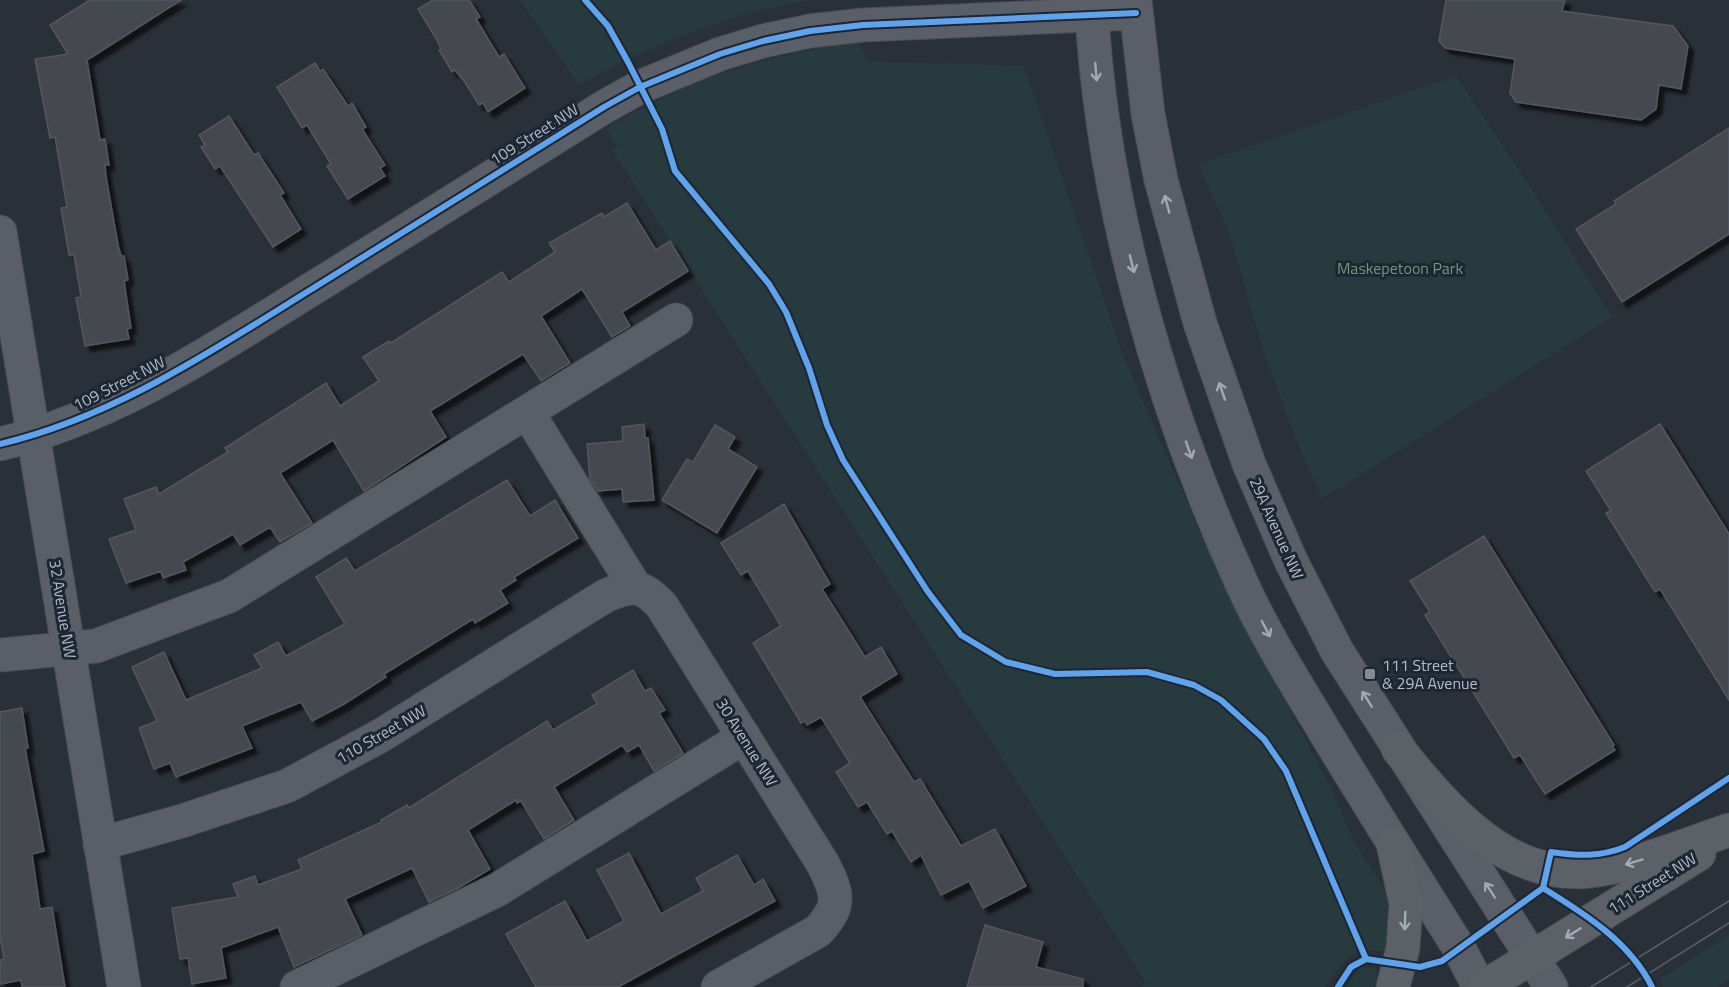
<svg xmlns="http://www.w3.org/2000/svg" width="1729" height="987" font-family="'Titillium Web',sans-serif">
  <defs>
    <filter id="shadow"><feDropShadow dx="5.5" dy="5.5" stdDeviation="1.5" flood-color="#0009"/></filter>
  </defs>
  <rect width="100%" height="100%" fill="#2a3038"/>
  <g fill="#273a3e">
    <path d="M520,0H813C729,12 653,45 579,85Z"/>
    <path d="M858,43L868,61L1024,66L1122,353L1214,564L1333,792L1353,840L1390,898L1388,952C1347,946 1348,959 1324,987H1140L1146,983L612,150L618,147L606,128C685,81 767,53 858,43Z"/>
    <path d="M1456,76L1538,199L1612,317L1322,499L1295,437L1263,350L1230,235L1198,164Z"/>
    <path d="M1729,935V980L1717,987H1664L1660,979Z"/>
    <path d="M1361,967L1375,968L1377,979L1374,987H1346Z"/>
  </g>
  <g fill="#444950" stroke="#52575f" stroke-width="1.5" filter="url(#shadow)">
    <path d="M90,0H181L87,60L100,140L105,139L109,165H105L106,177L118,245L121,256H124L128,280L124,281L131,328L127,329L129,339L85,346L76,298L81,297L74,255H69L61,208L67,207L55,137L50,138L35,59L68,54L50,25Z"/>
    <path d="M433,0H469L480,17L476,19L499,57L504,54L525,88L488,112L483,103L479,105L464,81L455,70L452,72L439,50L441,49L437,40L418,9Z"/>
    <path d="M1446,0H1565L1562,11L1673,26L1688,46L1681,89L1659,85L1656,109L1641,120L1516,102L1510,93L1515,59L1445,48L1439,41Z"/>
    <path d="M315,63L320,71L323,69L348,106L352,103L366,127L362,129L385,165L380,168L385,176L348,199L327,166L331,164L307,125L302,128L277,87Z"/>
    <path d="M229,116L254,155L258,153L284,193L280,195L301,229L273,247L220,166L215,169L201,147L205,145L199,135Z"/>
    <path d="M1729,128V234L1622,302L1576,229L1616,204L1614,201Z"/>
    <path d="M627,203L656,250L670,241L688,271L622,312L630,326L612,337L582,289L541,316L570,363L541,381L523,354L430,411L446,437L364,491L333,440L280,473L312,523L280,542L270,527L240,545L233,534L183,562L186,570L163,578L161,571L126,583L109,539L136,530L124,499L156,487L159,494L228,452L225,448L326,383L340,406L379,381L363,357L389,341L391,343L502,272L509,282L555,252L549,243L602,213L604,217Z"/>
    <path d="M644,424L645,438H648L654,500L623,502L622,489L598,491L590,479L587,444L623,441L622,427Z"/>
    <path d="M1660,424L1729,534V700L1660,589L1655,592L1606,513L1611,511L1586,471Z"/>
    <path d="M715,425L735,437L728,449L757,467L717,533L662,500L687,459L693,462Z"/>
    <path d="M507,480L530,516L555,500L578,538L514,577L516,580L500,590L508,603L475,623L473,619L384,674L386,677L344,704L312,721L301,702L242,726L252,748L176,777L170,763L154,769L139,728L157,721L132,667L164,652L186,700L262,668L254,655L278,642L286,656L345,624L316,577L346,558L355,571Z"/>
    <path d="M784,504L830,584L822,589L865,657L881,647L897,674L860,697L914,782L920,779L961,846L995,829L1026,886L983,908L969,881L941,895L921,855L911,862L892,831L887,834L867,802L858,807L836,772L850,763L821,717L807,725L805,721L801,723L753,643L781,626L748,571L741,575L721,543Z"/>
    <path d="M1484,536L1614,745L1612,746L1615,750L1545,794L1520,755L1514,758L1425,615L1430,612L1410,581Z"/>
    <path d="M633,670L645,691L651,688L665,710L659,713L683,753L654,771L639,745L627,752L622,745L554,787L574,820L544,839L521,801L517,803L516,800L468,830L490,869L458,888L429,902L412,868L345,899L362,935L294,967L278,927L221,948L226,978L192,984L188,958L180,959L172,908L238,897L233,884L255,876L258,885L302,869L298,860L382,822L381,820L407,805L409,808L547,721L553,730L597,704L592,695Z"/>
    <path d="M22,708L28,748H25L44,851L32,854L40,909L52,907L65,987H22L21,980L0,984V960L4,959L0,936V712Z"/>
    <path d="M629,853L661,914L703,891L696,878L737,855L754,885L763,879L775,901L618,987H536L506,934L565,901L587,941L624,921L597,870Z"/>
    <path d="M985,925L1043,942L1036,967L1083,979V987H967Z"/>
  </g>
  <g fill="none" stroke-linecap="round" stroke-linejoin="round">
    <defs>
      <g id="minor">
        <path d="M1091,0C1101,198 1160,404 1242,584C1266,637 1298,687 1328,737C1371,808 1415,878 1459,948L1479,987"/>
        <path d="M1135,0L1148,114L1161,180L1200,323L1249,464L1291,561L1337,651L1551,987"/>
        <path d="M0,232L124,987"/>
        <path d="M528,413L635,587"/>
        <path d="M0,444C115,417 216,348 315,287C411,227 508,167 604,107L640,87L720,54L763,41L810,31L863,25L1136,13"/>
        <path d="M0,655L96,646L229,596L676,320"/>
        <path d="M100,844L182,821L287,786L380,736L605,596C632,584 642,584 662,606L823,864C838,894 842,905 818,931L718,987"/>
        <path d="M297,987L497,890L744,737"/>
      </g>
      <g id="major">
        <path d="M1398,749C1446,807 1505,880 1589,871C1637,866 1684,845 1729,830"/>
        <path d="M1393,844L1406,904L1403,948L1393,987"/>
        <path d="M1484,987L1699,854"/>
      </g>
    </defs>
    <use href="#minor" stroke="#484c53" stroke-width="35"/>
    <use href="#major" stroke="#484c55" stroke-width="35"/>
    <use href="#minor" stroke="#5a5e66" stroke-width="33"/>
    <use href="#major" stroke="#5c6168" stroke-width="33"/>
    <g stroke="#595d64" stroke-width="1.5">
      <path d="M1591,987L1729,901"/>
      <path d="M1627,987L1729,923"/>
    </g>
    <defs>
      <g id="cycleway">
        <path d="M585,0L608,26L628,62L662,129L675,171L769,284L786,312L809,368L827,425L843,460L928,592L961,635L1006,662L1055,674L1147,672L1194,685L1221,700L1264,739L1286,771L1366,959"/>
        <path d="M0,444C115,417 216,348 315,287C411,227 508,167 604,107L640,87L720,54L763,41L810,31L863,25L1136,13"/>
        <path d="M1543,888C1585,914 1630,942 1652,987"/>
        <path d="M1338,987L1351,967L1366,959L1420,967L1442,961L1543,888L1551,852C1578,856 1600,857 1625,847L1729,778"/>
      </g>
    </defs>
    <use href="#cycleway" stroke="#1d2633" stroke-width="10"/>
    <use href="#cycleway" stroke="#60a3ed" stroke-width="6"/>
  </g>
  <defs><path id="oneway-shaft" d="M-6 0H5M1.5-3L5.5 0L1.5 3" fill="none" stroke-width="1.6" stroke-linecap="round" stroke-linejoin="round" transform="scale(1.5)"/></defs>
  <g stroke="#a2a9b5">
    <use href="#oneway-shaft" transform="translate(1096 72) rotate(85)"/>
    <use href="#oneway-shaft" transform="translate(1167 204) rotate(-105)"/>
    <use href="#oneway-shaft" transform="translate(1132 264) rotate(76)"/>
    <use href="#oneway-shaft" transform="translate(1222 391) rotate(-109)"/>
    <use href="#oneway-shaft" transform="translate(1189 450) rotate(70)"/>
    <use href="#oneway-shaft" transform="translate(1266 629) rotate(62)"/>
    <use href="#oneway-shaft" transform="translate(1367 699) rotate(-122)"/>
    <use href="#oneway-shaft" transform="translate(1490 890) rotate(-123)"/>
  </g>
  <g stroke="#a2aab6">
    <use href="#oneway-shaft" transform="translate(1634 862) rotate(163)"/>
    <use href="#oneway-shaft" transform="translate(1405 921) rotate(92)"/>
    <use href="#oneway-shaft" transform="translate(1573 933) rotate(148)"/>
  </g>
  <rect fill="#848b96" stroke="#1d2633" stroke-width="2" x="1364" y="668" width="12" height="12" rx="3"/>
  <g text-anchor="middle" dominant-baseline="central" stroke-width="6" stroke-linejoin="round" paint-order="stroke">
    <g font-size="16" fill="#b4bcc9" stroke="#1d2633">
      <text transform="translate(534 134) rotate(-32)">109 Street NW</text>
      <text transform="translate(119 383) rotate(-27)">109 Street NW</text>
      <text transform="translate(1277 528) rotate(66)">29A Avenue NW</text>
      <text transform="translate(63 609) rotate(81)">32 Avenue NW</text>
      <text transform="translate(381 734) rotate(-30)">110 Street NW</text>
      <text transform="translate(747 742) rotate(58)">30 Avenue NW</text>
      <text transform="translate(1652 883) rotate(-32)">111 Street NW</text>
    </g>
    <g font-size="16" fill="#6b9a76" stroke="#1d2633">
      <text x="1400" y="268">Maskepetoon Park</text>
    </g>
    <g font-size="16" fill="#b4bcc9" stroke="#1d2633" text-anchor="start">
      <text x="1382" y="665">111 Street<tspan x="1382" dy="18">&amp; 29A Avenue</tspan></text>
    </g>
  </g>
</svg>
